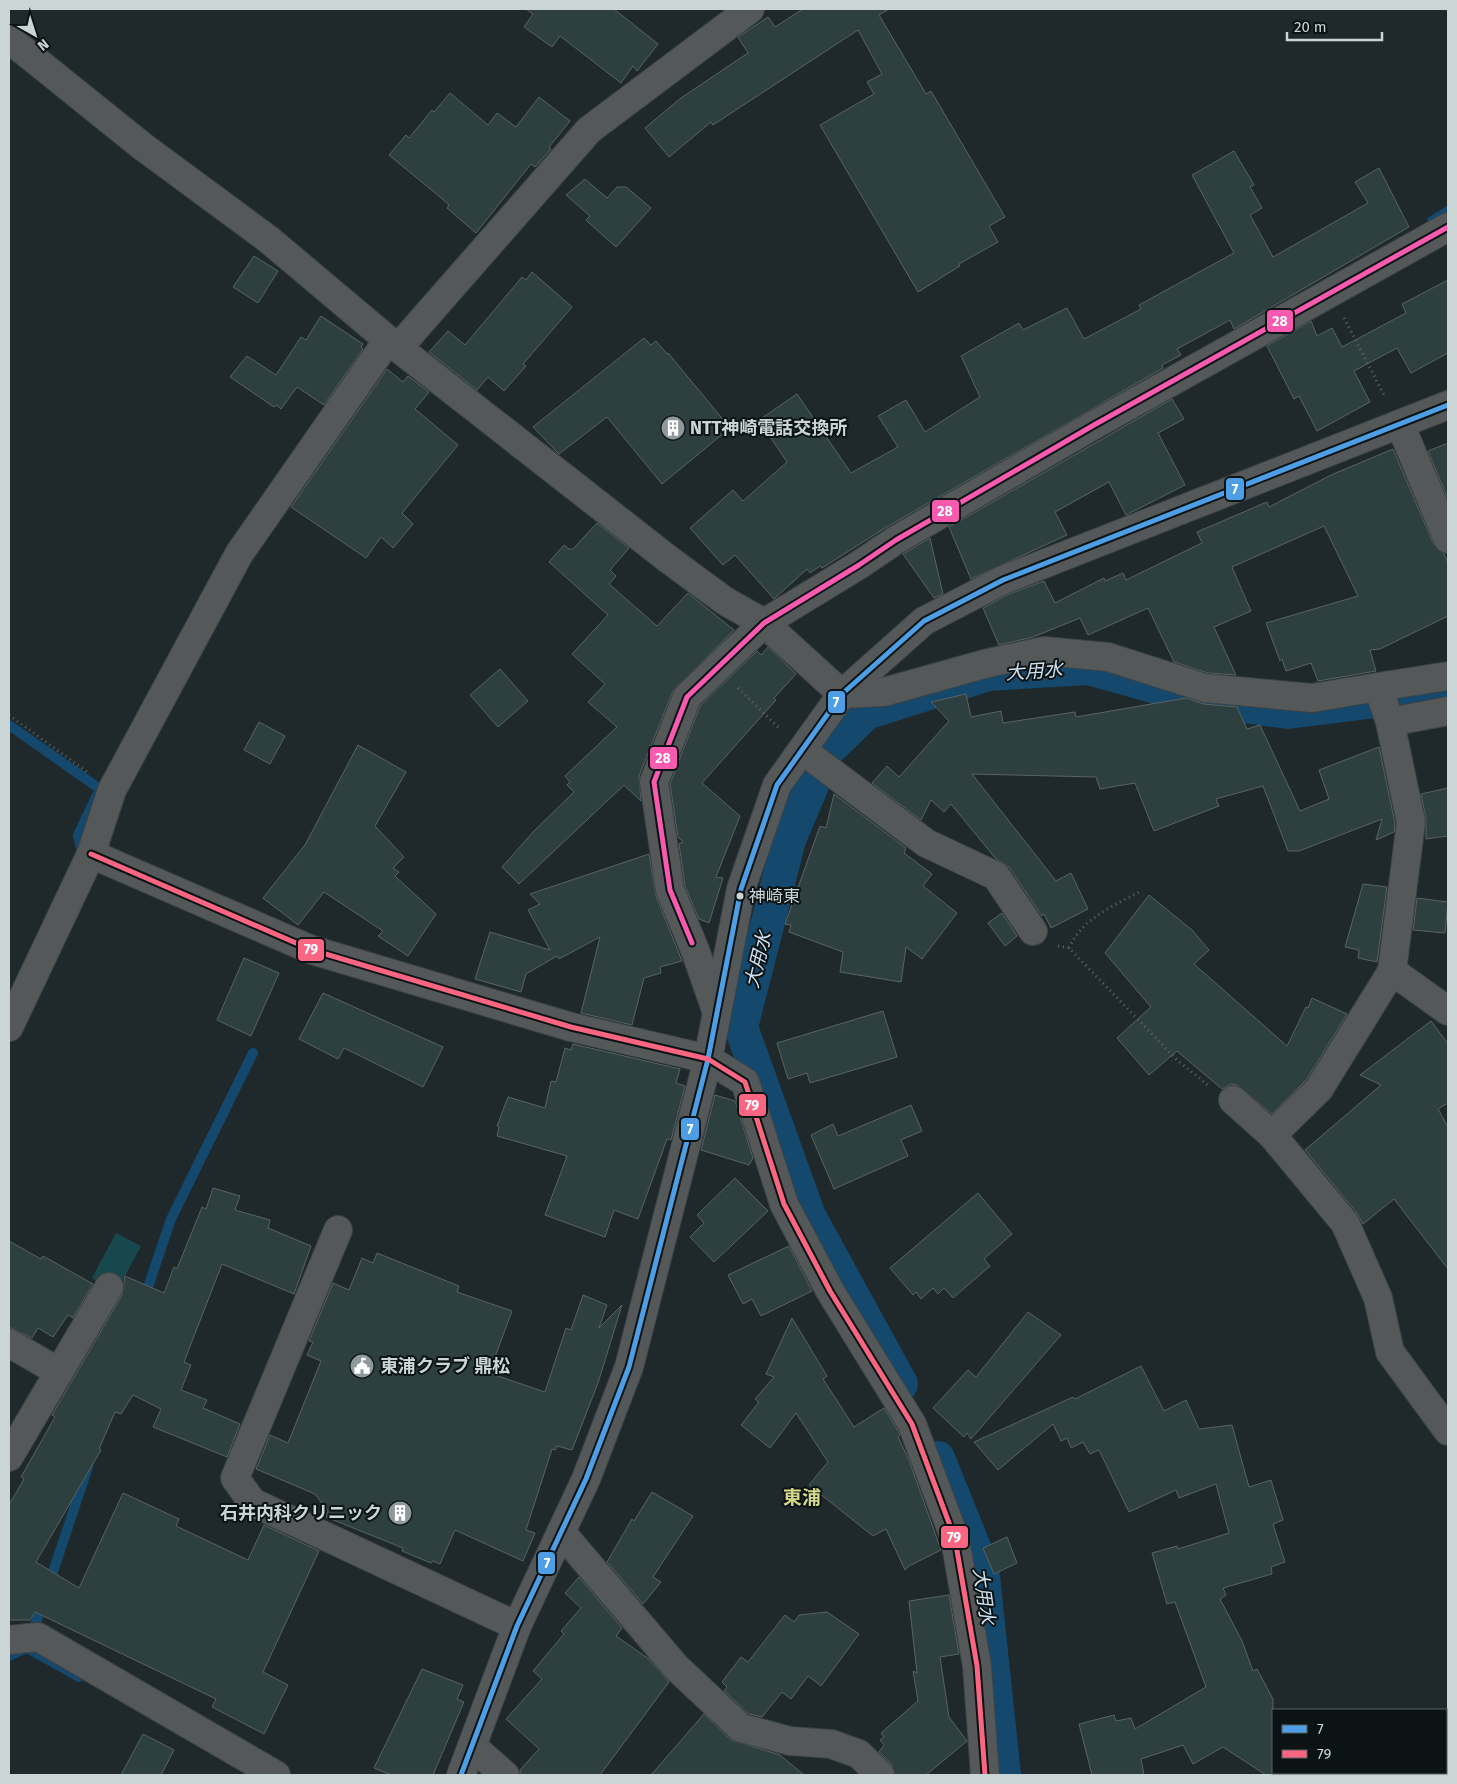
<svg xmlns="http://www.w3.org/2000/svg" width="1457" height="1784" font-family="'Fira Sans','Noto Sans JP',sans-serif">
  <rect width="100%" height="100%" fill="#1f282a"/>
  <path fill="#16484e" d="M116,1233L141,1246L117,1291L92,1278Z"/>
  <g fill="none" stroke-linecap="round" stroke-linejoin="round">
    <g stroke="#14486d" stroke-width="10">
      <path d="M1432,221L1448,211"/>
      <path d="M9,725L100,789L78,835L82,853L81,856"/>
      <path d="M144,1299L171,1219L253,1053"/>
      <path d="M49,1584L88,1467"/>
      <path d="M35,1625L43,1602"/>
      <path d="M9,1656L27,1648L79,1677"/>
    </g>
    <g stroke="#14486d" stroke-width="34">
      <path d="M901,1384L809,1216L741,1027L789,840L826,752L866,713L988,674L1088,668L1206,701L1288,712L1392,699L1448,690"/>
      <path d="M938,1458L982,1567L1004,1775"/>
    </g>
  </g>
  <g fill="#2e3f3f" stroke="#5a6363">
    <path d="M526,9H614L658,44L637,71L633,66L621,83L560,36L552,47L524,27L533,14Z"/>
    <path d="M803,9H889L879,15L926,94L931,91L1005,217L989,226L998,242L959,264L960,266L918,292L820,125L874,94L867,82L882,74L858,30L713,125L711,122L669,157L645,128L681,98L748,53L738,37L768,17L775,27Z"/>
    <path d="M450,93L488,125L497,113L516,127L539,97L570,121L549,147L551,149L535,167L531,164L476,233L447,208L449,205L440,197L389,155L406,135L409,138L432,110L434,112Z"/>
    <path d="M1234,151L1254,185L1250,187L1262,208L1250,215L1273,257L1368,203L1355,182L1379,168L1409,227L1234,329L1230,320L1177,349L1181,355L1162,365L1163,368L885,528L822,568L820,566L810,573L807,569L774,599L735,555L723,565L690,528L733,490L743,501L787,462L759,420L797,394L851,473L898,447L878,416L906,400L925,432L980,397L961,356L1019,323L1023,330L1067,308L1084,339L1141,309L1139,305L1234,253L1192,175Z"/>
    <path d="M585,179L607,198L617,187H626L651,208L616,247L586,220L590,216L566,195Z"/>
    <path d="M254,256L278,271L258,303L233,287Z"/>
    <path d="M532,272L572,307L523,364L526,366L504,391L488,377L477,390L429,352L448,331L465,345L522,277L526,280Z"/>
    <path d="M1448,280V353L1411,373L1397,348L1354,371L1370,402L1317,431L1299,396L1294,399L1267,346L1311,321L1317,336L1332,328L1342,347L1406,313L1402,304Z"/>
    <path d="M321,316L363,344L361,347L363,349L324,405L297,387L281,409L276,405L274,407L230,377L247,356L276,375L301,337L306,340Z"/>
    <path d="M644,338L651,345L656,341L667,354L668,353L730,428L662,484L607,417L559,454L533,427Z"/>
    <path d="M387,369L403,382L408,376L429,392L415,409L458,445L402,513L413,524L393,548L381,537L366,558L291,507Z"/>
    <path d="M1172,399L1184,419L1158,433L1185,485L1126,515L1109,482L1055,512L1067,535L971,579L949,527Z"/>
    <path d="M1448,443V499L1428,451Z"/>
    <path d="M1393,449L1434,545L1444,554L1448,563V616L1380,649L1370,650L1376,671L1318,681L1311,663L1286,671L1282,659L1280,661L1266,623L1358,596L1324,526L1232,567L1251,611L1214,627L1236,675L1208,673L1174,662L1148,608L1088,635L1080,618L1033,637L999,645L983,608L1009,594L1044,581L1055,603L1104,578L1105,581L1123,573L1126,580L1202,543L1197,532L1267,502L1269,507L1331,475Z"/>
    <path d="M597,523L629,548L610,570L616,576L609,584L657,626L688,593L734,630L673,691L639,776L641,801L624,785L519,884L502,867L534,831L574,792L567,785L570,782L565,776L617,727L588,702L605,684L572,654L608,615L549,562L564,545L569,549H573Z"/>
    <path d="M930,538L943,594L934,598L903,554Z"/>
    <path d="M768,647L796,674L774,698L776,700L702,783L740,816L716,877L723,878L709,923L699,919L685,886L679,844L683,842L678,837L670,784L700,706L757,651L761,655Z"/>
    <path d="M500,669L528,701L498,727L470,695Z"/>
    <path d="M966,694L971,717L1001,711L1003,723L1075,712L1076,717L1186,698L1204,704L1237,707L1247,729L1260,725L1300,811L1329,799L1319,770L1379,747L1395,823L1394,832L1376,840L1382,819L1299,851H1288L1263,786L1216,799L1219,806L1154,831L1135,783L1100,789L1096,777L972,774L1056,881L1071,873L1088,909L1051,928L1044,914L1042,916L1009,867L996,859L951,804L944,812L931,800L921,820L872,783L887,766L899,777L949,721L931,702Z"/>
    <path d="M259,722L285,736L270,764L244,750Z"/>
    <path d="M358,745L406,772L375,826L404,857L393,868L399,872L395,876L436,914L408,956L378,936L383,931L324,892L298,925L263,898L305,845Z"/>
    <path d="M1448,788V836L1426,839V819L1421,794Z"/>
    <path d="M834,794L906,848L904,853L932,874L923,886L957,913L922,959L906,947L901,982L840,972L843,952L789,932L791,925L785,924L820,826L826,828Z"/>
    <path d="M649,854L656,896L682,961L660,967L661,973L644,978L632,1025L581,1013L600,937L559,959L557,956L526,974L521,992L475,979L490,932L550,950L528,910L540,904L530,894Z"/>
    <path d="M1363,884L1387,887L1377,962L1358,958L1359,950L1345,947Z"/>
    <path d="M1149,895L1192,930L1209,950L1194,964L1287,1046L1306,1007L1308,1008L1312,998L1347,1014L1307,1079L1272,1114L1237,1085L1231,1084L1222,1089L1177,1051L1149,1075L1117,1038L1151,1007L1105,953Z"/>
    <path d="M1417,898L1448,902L1445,933L1413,930Z"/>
    <path d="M1002,913L1017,936L1005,946L988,923Z"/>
    <path d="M244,958L279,973L251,1036L217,1020Z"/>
    <path d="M323,993L443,1047L423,1087L344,1048L338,1059L299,1039Z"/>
    <path d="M883,1011L897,1057L810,1083L807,1073L788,1079L777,1043Z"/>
    <path d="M1431,1021L1448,1044V1103L1438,1109L1448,1127V1269L1394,1199L1363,1224L1357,1213L1305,1150L1381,1085L1360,1075Z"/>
    <path d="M573,1044L680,1069L676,1083L685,1086L671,1140L667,1139L638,1219L614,1210L605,1237L545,1215L567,1156L497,1136L499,1127L497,1126L508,1097L545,1108L551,1081L556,1082L565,1048L571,1050Z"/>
    <path d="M715,1095L735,1101L753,1158L749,1165L701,1150Z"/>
    <path d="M911,1105L922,1131L901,1140L908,1156L834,1189L811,1135L833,1124L838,1136Z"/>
    <path d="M735,1178L768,1211L714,1262L690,1237L704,1223L697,1215Z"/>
    <path d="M213,1188L240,1196L235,1210L270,1220L268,1228L311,1246L294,1294L222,1264L184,1362L191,1365L181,1390L207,1400L203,1408L240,1424L227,1457L153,1427L161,1409L133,1395L121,1414L115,1412L99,1449L101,1450L36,1562L79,1588L123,1493L179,1519L176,1526L248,1560L264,1525L319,1551L263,1672L288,1685L264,1734L212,1707L216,1699L35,1612L30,1620H9V1505L24,1479L21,1477L55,1417L52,1415L122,1295L125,1276L164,1293L174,1267L177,1269L202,1207L206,1209Z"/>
    <path d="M978,1193L1012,1234L984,1259L990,1266L953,1298L944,1288L938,1294L933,1288L921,1299L916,1292L913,1295L890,1268Z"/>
    <path d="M9,1241L41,1259L43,1256L93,1284L73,1318L68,1315L53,1337L38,1328L32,1338L9,1327Z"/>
    <path d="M789,1246L812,1291L761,1316L752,1299L743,1304L728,1275Z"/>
    <path d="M377,1253L459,1286L457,1292L512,1311L489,1373L545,1392L566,1328L571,1330L583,1295L607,1305L599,1328L622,1305L598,1383L572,1450L557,1446L555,1450L552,1449L526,1530L535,1533L523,1561L455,1530L440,1564L433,1561L431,1563L402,1551L403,1548L326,1517L328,1511L315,1494L256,1469L270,1435L288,1443L321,1361L307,1355L313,1342L309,1341L333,1283L349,1290L362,1258L373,1263Z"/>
    <path d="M1028,1312L1061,1335L971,1439L967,1433L964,1437L933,1408L968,1370L976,1377Z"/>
    <path d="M792,1318L827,1376L823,1379L854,1427L884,1408L898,1431L900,1435L898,1437L909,1460L941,1550L909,1566L905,1570L886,1529L873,1536L809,1485L828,1462L796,1413L770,1448L741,1425L759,1402L755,1399L774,1377L766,1374Z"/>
    <path d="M1141,1366L1164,1411L1186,1400L1199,1429L1232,1425L1249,1487L1271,1480L1283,1520L1273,1524L1285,1562L1271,1567L1272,1574L1223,1588L1226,1595L1220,1599L1242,1641L1253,1671L1257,1669L1273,1699V1775H1266L1223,1747L1193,1764L1183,1745L1141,1759L1144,1775H1092L1079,1724L1114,1715L1116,1721L1131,1718L1135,1729L1206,1687L1175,1602L1167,1604L1152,1553L1177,1546L1178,1549L1229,1533L1216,1484L1179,1498L1176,1490L1129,1512L1099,1450L1090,1454L1083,1442L1071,1448L1067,1438L1061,1441L1053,1424L998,1470L974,1442L1073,1397L1075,1399Z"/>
    <path d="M652,1492L693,1516L653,1577L661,1582L643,1604L607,1562L632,1519L634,1521Z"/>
    <path d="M1007,1537L1017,1563L994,1574L983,1548Z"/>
    <path d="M579,1577L622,1628L616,1636L649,1659L669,1682L600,1775H520V1770L539,1749L506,1719L542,1679L533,1671L564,1634L561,1631L581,1608L565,1593Z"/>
    <path d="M949,1595L959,1654L940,1657L949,1717L967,1741L926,1775H895L891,1764L879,1752L884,1745L880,1740L884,1737L881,1733L918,1701L913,1671L917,1673L909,1601Z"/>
    <path d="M827,1612L859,1634L821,1686L808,1676L791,1699L782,1692L762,1717L749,1714L724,1691L727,1687L722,1682L741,1657L748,1662L785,1615L794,1622L799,1615Z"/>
    <path d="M422,1669L463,1685L457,1699L464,1702L433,1775H391L374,1768Z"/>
    <path d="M704,1714L731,1740L780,1755L804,1775H651Z"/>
    <path d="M143,1734L174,1750L161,1775H121Z"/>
  </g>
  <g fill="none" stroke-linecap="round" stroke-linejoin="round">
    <defs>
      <g id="minor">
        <path d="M9,39L142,146L268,239L388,340L668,559L725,601L764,623L842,694L884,692L988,663L1044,651L1108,657L1205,688L1312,698L1378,687L1390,722L1448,711"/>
        <path d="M398,348L589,130L750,9"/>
        <path d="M1400,424L1448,539"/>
        <path d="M1378,687L1448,676"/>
        <path d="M1390,722L1411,822L1392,971L1319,1089L1272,1135L1345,1223L1378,1298L1390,1352L1448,1431"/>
        <path d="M802,750L926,843L996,876L1033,931"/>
        <path d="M91,854L312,950L571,1027L708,1059L745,1082L784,1204L830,1291L912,1424L955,1539L977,1666L985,1775"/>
        <path d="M1392,971L1448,1011"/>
        <path d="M716,1010L695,950L670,890L654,782L687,697L764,623L859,565L896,540L1094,425L1448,227"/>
        <path d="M9,1027L91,854L112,790L239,554L388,340"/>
        <path d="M1233,1100L1272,1135"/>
        <path d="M338,1230L235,1478L252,1502L517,1626"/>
        <path d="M9,1343L59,1372"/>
        <path d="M9,1457L109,1287"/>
        <path d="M561,1532L676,1667L741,1728L790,1741L831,1744L859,1754L880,1775"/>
        <path d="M9,1640L38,1637L276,1775"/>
        <path d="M472,1746L505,1775"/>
        <path d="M461,1775L517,1626L586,1479L629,1367L708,1059L741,889L777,785L842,694L924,621L1003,580L1448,405"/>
      </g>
    </defs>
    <use href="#minor" stroke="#3b4345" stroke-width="30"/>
    <g stroke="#606465" stroke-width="3" stroke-dasharray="1 4" stroke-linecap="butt">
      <path d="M1344,318L1385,397"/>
      <path d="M738,688L780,729"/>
      <path d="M9,715L87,772"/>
      <path d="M1058,946L1069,948L1177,1060L1208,1085"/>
      <path d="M1069,948C1082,918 1114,906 1141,891"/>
    </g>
    <use href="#minor" stroke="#545859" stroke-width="28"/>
    <defs>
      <path id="bus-1" d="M461,1775L517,1626L586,1479L629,1367L708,1059L741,889L777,785L842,694L924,621L1003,580L1448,405"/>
      <path id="bus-2" d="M91,854L312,950L571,1027L708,1059L745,1082L784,1204L830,1291L912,1424L955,1539L977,1666L985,1775"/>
      <path id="bus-3" d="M692,943L670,890L654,782L687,697L764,623L859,565L896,540L1094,425L1448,227"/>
    </defs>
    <use href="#bus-1" stroke="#0b1314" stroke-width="9"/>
    <use href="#bus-2" stroke="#0b1314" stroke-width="9"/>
    <use href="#bus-3" stroke="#0b1314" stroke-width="9"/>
    <use href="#bus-1" stroke="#4d9ee5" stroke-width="5"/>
    <use href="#bus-2" stroke="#fa6682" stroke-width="5"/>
    <use href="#bus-3" stroke="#f75aaf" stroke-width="5"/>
  </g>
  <defs>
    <symbol id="building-disc" viewBox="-11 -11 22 22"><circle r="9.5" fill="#8f989a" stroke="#0b1314"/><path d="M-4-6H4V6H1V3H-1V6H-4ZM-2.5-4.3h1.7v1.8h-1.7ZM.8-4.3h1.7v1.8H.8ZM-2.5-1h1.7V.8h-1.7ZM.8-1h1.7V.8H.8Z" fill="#fff"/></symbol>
    <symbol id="civic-disc" viewBox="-11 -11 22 22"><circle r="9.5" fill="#8f989a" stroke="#0b1314"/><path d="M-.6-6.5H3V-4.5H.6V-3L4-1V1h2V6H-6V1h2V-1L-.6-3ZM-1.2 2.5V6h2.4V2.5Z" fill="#fff"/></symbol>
  </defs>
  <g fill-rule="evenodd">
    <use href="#building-disc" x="659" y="414" width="28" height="28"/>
    <use href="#civic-disc" x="348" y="1352" width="28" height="28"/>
    <use href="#building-disc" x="386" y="1499" width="28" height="28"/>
  </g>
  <circle fill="#cbd5d6" stroke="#0b1314" stroke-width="2" cx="740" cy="896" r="4.5"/>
  <g text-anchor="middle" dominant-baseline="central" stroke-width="4" stroke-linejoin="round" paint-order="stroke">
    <g font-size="17" fill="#cbd5d6" stroke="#0b1314" text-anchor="start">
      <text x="749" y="896">神崎東</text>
    </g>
    <g font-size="18" font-weight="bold" fill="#cbd5d6" stroke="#0b1314" text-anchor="start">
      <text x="690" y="428">NTT神崎電話交換所</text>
      <text x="380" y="1366">東浦クラブ 鼎松</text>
      <text x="382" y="1513" text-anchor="end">石井内科クリニック</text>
    </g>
    <g font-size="19" font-style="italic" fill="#cfe0f0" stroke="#0b1314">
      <text transform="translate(1034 671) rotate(-4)">大用水</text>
      <text transform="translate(758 960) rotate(-76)">大用水</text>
      <text transform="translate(984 1596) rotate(82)">大用水</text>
    </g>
    <g font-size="19" font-weight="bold" fill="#d4d88a" stroke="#0b1314">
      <text x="802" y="1497">東浦</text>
    </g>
  </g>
  <g stroke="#0b1314" stroke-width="2">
    <rect x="1266" y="309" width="28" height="24" rx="5" fill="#f75aaf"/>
    <rect x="1225" y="477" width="20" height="24" rx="5" fill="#4d9ee5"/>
    <rect x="931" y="499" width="29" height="24" rx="5" fill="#f75aaf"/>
    <rect x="827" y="690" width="19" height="24" rx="5" fill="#4d9ee5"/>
    <rect x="649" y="746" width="29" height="24" rx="5" fill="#f75aaf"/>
    <rect x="297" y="938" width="28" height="24" rx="5" fill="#fa6682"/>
    <rect x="738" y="1093" width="29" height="24" rx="5" fill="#fa6682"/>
    <rect x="680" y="1117" width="20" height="24" rx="5" fill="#4d9ee5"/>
    <rect x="940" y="1525" width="29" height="24" rx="5" fill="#fa6682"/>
    <rect x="537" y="1551" width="19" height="24" rx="5" fill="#4d9ee5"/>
  </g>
  <g font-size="14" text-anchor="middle" font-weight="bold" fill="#fff">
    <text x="1280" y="326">28</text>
    <text x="1235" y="494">7</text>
    <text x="945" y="516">28</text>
    <text x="836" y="707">7</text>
    <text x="663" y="763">28</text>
    <text x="311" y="954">79</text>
    <text x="752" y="1110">79</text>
    <text x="690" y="1134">7</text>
    <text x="954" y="1542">79</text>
    <text x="547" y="1568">7</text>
  </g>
  <rect width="1457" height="1784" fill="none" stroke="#cbd5d6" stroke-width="20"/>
  <rect x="1272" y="1709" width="175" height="65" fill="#0b1314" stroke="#586162"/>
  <rect x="1282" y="1725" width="25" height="8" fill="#4d9ee5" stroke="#586162"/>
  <text x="1317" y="1734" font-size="15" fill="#cbd5d6">7</text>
  <rect x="1282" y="1750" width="25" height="8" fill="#fa6682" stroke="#586162"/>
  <text x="1317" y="1759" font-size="15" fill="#cbd5d6">79</text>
  <g transform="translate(35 35) rotate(141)" stroke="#0b1314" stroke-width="4" paint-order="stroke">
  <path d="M0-4L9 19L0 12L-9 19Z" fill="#cbd5d6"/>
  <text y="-8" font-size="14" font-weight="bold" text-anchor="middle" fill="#cbd5d6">N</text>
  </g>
  <path d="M1287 32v8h95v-8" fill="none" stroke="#cbd5d6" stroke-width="2.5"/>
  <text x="1294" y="32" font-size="15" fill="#cbd5d6" stroke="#0b1314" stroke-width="4" paint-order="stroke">20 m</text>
</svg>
